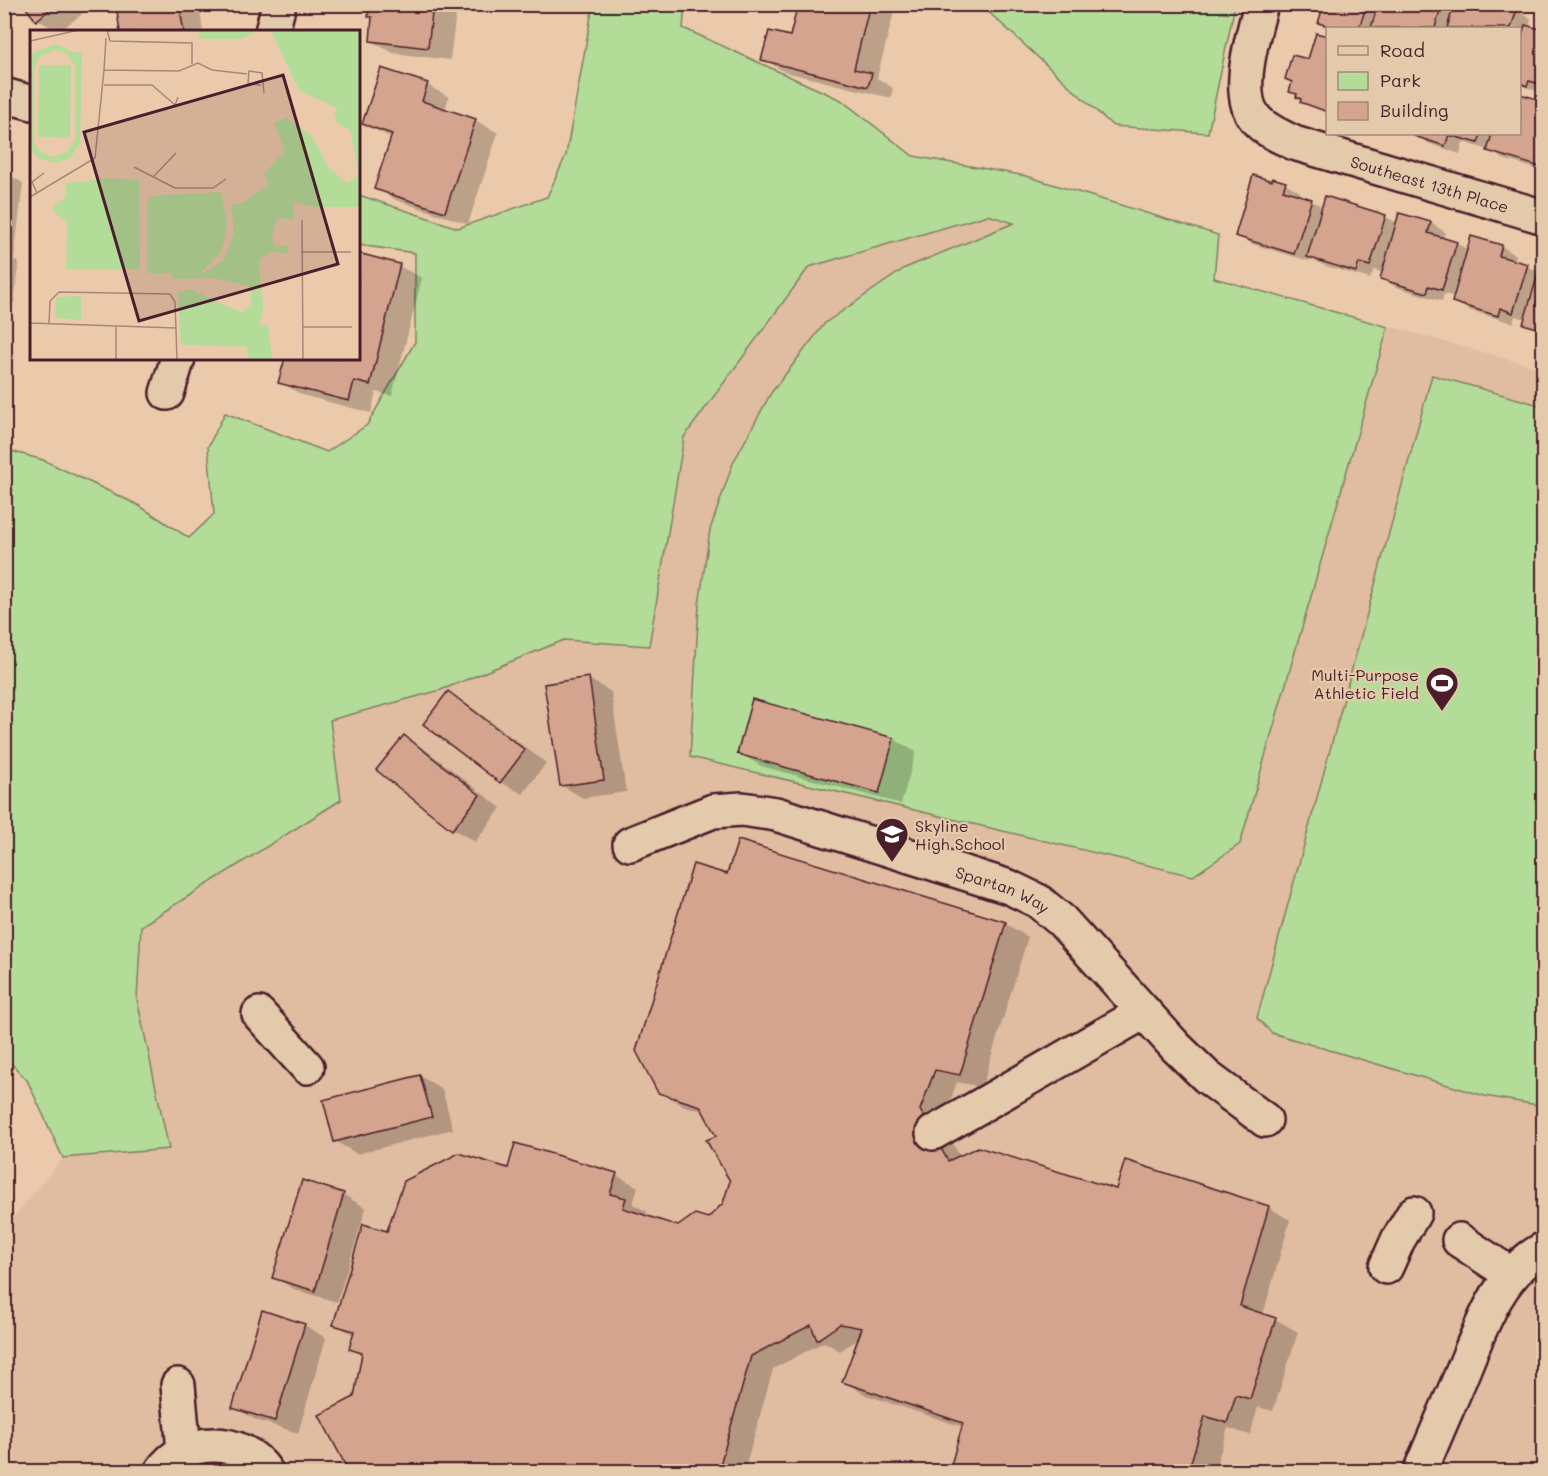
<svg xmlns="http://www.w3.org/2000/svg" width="1548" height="1476" font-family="Mali,sans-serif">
  <rect width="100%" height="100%" fill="#eacaab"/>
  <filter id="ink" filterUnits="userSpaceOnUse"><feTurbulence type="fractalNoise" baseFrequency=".0167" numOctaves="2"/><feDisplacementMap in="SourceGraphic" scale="12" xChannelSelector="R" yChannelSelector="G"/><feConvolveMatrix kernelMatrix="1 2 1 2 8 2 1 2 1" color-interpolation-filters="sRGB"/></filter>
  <g filter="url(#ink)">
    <path fill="#e0bca0" d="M988,215L1543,369V1471L5,1472V1228L63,1158L169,1148L137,999L141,926L341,800L329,720L441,690L564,640L648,646L684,437L809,267Z"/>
    <g fill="#b3dc98" stroke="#7e7e62" stroke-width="1.5">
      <path d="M593,5H685L683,28L841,100L913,156L1026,176L1218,235L1214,278L1388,327L1240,844L1193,876L690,757L699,605L710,530L733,463L771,393L825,323L905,268L1014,223L988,215L809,267L684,437L649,646L564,640L441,690L330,720L341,800L141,926L137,999L169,1149L63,1158L27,1080L5,1057L4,449L43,460L138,505L189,538L214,514L208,447L225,413L327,452L367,425L415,342V253L359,245V195L458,228L547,197L566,155Z"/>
      <path d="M981,5H1235L1208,133L1113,126Z"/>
      <path d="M1432,375L1543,406V1106L1485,1096L1272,1033L1257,1018Z"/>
    </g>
    <g fill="#0003">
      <path d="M25,4H81L83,7L81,15L58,32L37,19Z"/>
      <path d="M117,4H199L203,32H122Z"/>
      <path d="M371,4H457L450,60L393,53L371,41L374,18L370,16Z"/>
      <path d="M800,4H896L877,78L893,88L891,98L785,72L763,59L791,38Z"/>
      <path d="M1326,4H1457L1484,14L1496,4L1517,10L1531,19L1529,28L1544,32L1542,93L1520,85V28H1330L1320,23Z"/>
      <path d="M1328,38V114L1302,101L1298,96L1290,91L1309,61Z"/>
      <path d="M427,85L449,97L445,110L475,120L498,133L468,224L398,201L376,188L392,138L364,124Z"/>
      <path d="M1520,95L1544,102V171L1503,159L1489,150L1463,142L1460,154L1430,144L1416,136V134H1520Z"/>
      <path d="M4,172L23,183L14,260L19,263L14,303L4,301Z"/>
      <path d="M1273,183H1285L1300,192L1298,197L1312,201L1323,207L1326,198L1386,217L1397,223L1400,214L1431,223L1445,232L1443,239L1456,243L1468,250L1501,246L1516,255L1514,262L1527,266L1540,273L1544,266V333L1525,323L1526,319L1515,316L1513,323L1468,310L1453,301L1455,297L1444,294L1442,301L1396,287L1381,278L1383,273L1374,270L1370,279L1323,265L1310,257L1309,261L1252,244L1237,235Z"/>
      <path d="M399,266L422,278L392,396L376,392L371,413L302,395L280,382L358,358Z"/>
      <path d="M589,679L611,692L626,792L583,798L561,785Z"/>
      <path d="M448,693L470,706L546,763L523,794L500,782Z"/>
      <path d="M404,737L426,750L501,808L475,842L453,829L378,770Z"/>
      <path d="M894,739L916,752L901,804L761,766L739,753Z"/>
      <path d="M739,842L1006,924L1028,937L982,1087L957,1082L942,1123L960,1157L1117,1191L1268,1207L1290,1220L1263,1315L1275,1319L1298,1332L1273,1411L1258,1407L1250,1435L1228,1428L1214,1472H950L963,1427L866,1395L844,1382L860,1338L840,1351L824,1342L773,1369L744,1472H351L355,1398L363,1356L351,1348L354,1335L334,1324L388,1233L509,1170L616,1175L638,1187L633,1204L647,1212L646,1217L678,1227L708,1219L724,1203L731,1181L718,1137L705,1112L682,1105L659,1092Z"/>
      <path d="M420,1076L442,1089L453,1129L357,1154L335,1141Z"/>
      <path d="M303,1182L344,1195L366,1208L337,1302L296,1290L273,1277Z"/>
      <path d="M304,1325L326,1338L298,1433L256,1420L234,1407Z"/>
    </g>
    <g fill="#d4a48e" stroke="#4a1f2b" stroke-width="1.5">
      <path d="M23,4H56L36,21Z"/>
      <path d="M116,4H179L184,32H120Z"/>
      <path d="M370,4H433L428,48L370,41L372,17H368Z"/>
      <path d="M798,4H870L854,69L872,73L868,87L761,60L769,31L790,36Z"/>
      <path d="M1324,4H1367L1359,28H1335L1318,23Z"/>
      <path d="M1378,4H1442L1435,28H1371Z"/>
      <path d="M1454,4H1461L1483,12L1485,4H1501L1517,9L1511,28H1447Z"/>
      <path d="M1525,25L1544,30V85L1529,81L1527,86L1520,83V42Z"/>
      <path d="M1316,33L1328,36V112L1300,102L1301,99L1296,97L1297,94L1289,92L1292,82L1285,79L1292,55L1308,59Z"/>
      <path d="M381,68L428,83L422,101L476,119L445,212L374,189L392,134L362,124Z"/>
      <path d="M1520,94L1544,101V168L1487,151L1492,134H1520Z"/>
      <path d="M1415,134H1481L1478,143L1449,135L1445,146L1414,136Z"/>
      <path d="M1253,175L1272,181V178L1286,182L1283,190L1312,199L1294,254L1235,236Z"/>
      <path d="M1325,196L1386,215L1370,266L1359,263L1356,272L1307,257Z"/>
      <path d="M1399,213L1431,222L1428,233L1457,242L1442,290L1429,286L1427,293L1380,279Z"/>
      <path d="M1471,236L1502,245L1499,256L1528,264L1513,313L1500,308L1498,316L1452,302Z"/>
      <path d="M358,253L400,264L370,385L354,381L349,401L278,383L285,358H358Z"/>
      <path d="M1541,264H1544V330L1523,324Z"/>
      <path d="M589,677L604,780L560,786L544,684Z"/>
      <path d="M448,691L525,750L500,783L423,724Z"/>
      <path d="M752,699L894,738L879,793L737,754Z"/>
      <path d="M404,735L480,795L452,830L376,770Z"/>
      <path d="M738,840L1006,922L960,1075L935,1070L920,1110L948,1161L978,1147L1116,1189L1125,1160L1269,1206L1240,1306L1276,1318L1250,1399L1236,1395L1227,1423L1205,1416L1188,1472H949L963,1423L842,1382L862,1328L840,1324L817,1340L811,1325L751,1356L718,1472H418L400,1464L387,1472H349L319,1415L354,1397L362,1353L349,1349L354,1331L333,1325L363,1224L387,1231L404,1181L459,1153L508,1168L515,1143L617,1173L610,1194L626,1198L623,1208L678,1226L695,1214L708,1218L723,1203L730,1181L706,1140L716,1136L700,1106L658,1093L636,1051L693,864L727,874Z"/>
      <path d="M420,1075L432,1117L334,1142L323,1100Z"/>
      <path d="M302,1180L344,1193L315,1291L272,1278Z"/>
      <path d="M262,1310L305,1324L275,1421L232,1408Z"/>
    </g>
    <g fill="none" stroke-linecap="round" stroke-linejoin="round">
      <defs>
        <g id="minor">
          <path id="s1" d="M1261,4C1254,33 1234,93 1255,118C1264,130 1280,136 1294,143L1544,217"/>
          <path d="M272,32L279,4"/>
          <path d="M4,95L32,103"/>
          <path d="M167,393L178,358"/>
          <path id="s2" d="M630,844L713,811L742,809L776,814L1009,887L1038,901L1062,921L1176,1047L1207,1077L1265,1120"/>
          <path d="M259,1014L307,1067"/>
          <path d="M933,1133L1144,1012"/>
          <path d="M1459,1240L1512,1275"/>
          <path d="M1386,1267L1398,1240L1414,1213"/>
          <path d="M178,1385L184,1451"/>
          <path d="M161,1472C184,1436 243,1436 266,1472"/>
          <path d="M1420,1472C1433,1440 1447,1409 1460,1378C1479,1333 1497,1273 1544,1249"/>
        </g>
      </defs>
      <use href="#minor" stroke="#4a1f2b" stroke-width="38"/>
      <use href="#minor" stroke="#e3caab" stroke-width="33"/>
    </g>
  </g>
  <defs>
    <symbol id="stadium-pin" viewBox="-11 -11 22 30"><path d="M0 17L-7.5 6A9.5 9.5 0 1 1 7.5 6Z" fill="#4a1f2b" stroke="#e3caab"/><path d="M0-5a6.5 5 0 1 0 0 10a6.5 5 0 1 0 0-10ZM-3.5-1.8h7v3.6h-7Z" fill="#fff"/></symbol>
    <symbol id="school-pin" viewBox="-11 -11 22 30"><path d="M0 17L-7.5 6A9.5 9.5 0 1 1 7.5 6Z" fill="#4a1f2b" stroke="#e3caab"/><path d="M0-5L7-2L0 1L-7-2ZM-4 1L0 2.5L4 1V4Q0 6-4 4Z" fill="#fff"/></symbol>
  </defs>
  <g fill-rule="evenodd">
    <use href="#stadium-pin" x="1423" y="664" width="38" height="52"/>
    <use href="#school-pin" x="873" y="815" width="38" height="52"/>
  </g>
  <g text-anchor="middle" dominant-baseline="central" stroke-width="4.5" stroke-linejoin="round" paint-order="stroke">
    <g font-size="16" fill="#4a1f2b" stroke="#e3caab">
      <text stroke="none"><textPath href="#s1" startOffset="306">Southeast 13th Place</textPath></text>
      <text stroke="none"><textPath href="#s2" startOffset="392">Spartan Way</textPath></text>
    </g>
    <g font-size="16" fill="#4a1f2b" stroke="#e3caab" text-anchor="end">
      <text x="1419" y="674">Multi-Purpose<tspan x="1419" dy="18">Athletic Field</tspan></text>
      <text x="915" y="825" text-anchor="start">Skyline<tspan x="915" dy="18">High School</tspan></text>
    </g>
  </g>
  <g transform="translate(30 30)">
    <rect width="330" height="330" fill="#eacaab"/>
    <path d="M169,0H330V177H285L264,172V190L249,188L245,193L242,206L245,217L258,215V223L240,222L230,229L229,235L233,277L230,295H238L242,330H218L217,317L151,315L148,262L160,259L212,283L222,273L219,256L185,248L143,249L141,243H117V171L122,166L191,162L197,192L194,212L190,223L170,243H173L194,230L204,203L201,175L212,173L239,154L234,144L255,121L244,93L257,88L282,106L298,137L317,153L329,145L320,100L307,93L304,83L308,79L269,60L241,1H227L212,9H177L169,8ZM25,14L45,23L52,21L50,114L40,128L24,133L8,128L0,119V24ZM25,20L36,23L45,36V109L37,122L23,127L10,121L4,113V40L10,26ZM9,35H41L40,108L8,107ZM77,148L109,150L110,239H36L37,193L24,182V176L36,167V153ZM51,266V290L25,288L26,267Z" fill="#b3dc98" fill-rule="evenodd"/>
    <path fill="none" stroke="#aa8678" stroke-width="1.5" d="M77,0L80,11L162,13V34M0,11L49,0M74,40L76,8M74,55H122L145,75L148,67M231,55L218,54L219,41L232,43L234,63M104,137L145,158H183L196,149M124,146L146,123M7,163L2,152L14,143M0,167L65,128L74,40L149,41L168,33L182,40L217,44M272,190L273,330M271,222H321M0,293L146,298M19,293L20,271L29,262L140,264L145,272L147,330M86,297V330M272,297H322"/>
    <path fill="#4a1f2b" fill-opacity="0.15" stroke="#4a1f2b" stroke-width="3" d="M253,45L308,234L109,291L54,102Z"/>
    <rect width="330" height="330" fill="none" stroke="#4a1f2b" stroke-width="3"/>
  </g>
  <rect width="1548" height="1476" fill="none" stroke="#e3caab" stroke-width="24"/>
  <rect x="12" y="12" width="1524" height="1452" fill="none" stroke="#4a1f2b" stroke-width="2" filter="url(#ink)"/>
  <rect x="1326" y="27" width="195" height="108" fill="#e3caab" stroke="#a68678" stroke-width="1.5"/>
  <rect x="1338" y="46" width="30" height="9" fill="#e3caab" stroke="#a68678" stroke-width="1.5"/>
  <text x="1380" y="57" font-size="18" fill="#4a1f2b">Road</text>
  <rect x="1338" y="72" width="30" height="18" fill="#b3dc98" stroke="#a68678" stroke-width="1.5"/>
  <text x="1380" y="87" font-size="18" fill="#4a1f2b">Park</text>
  <rect x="1338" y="102" width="30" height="18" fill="#d4a48e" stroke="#a68678" stroke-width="1.5"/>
  <text x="1380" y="117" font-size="18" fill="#4a1f2b">Building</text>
</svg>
